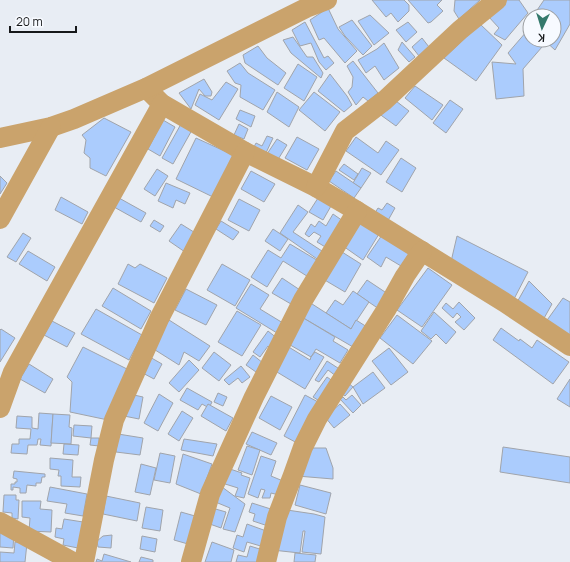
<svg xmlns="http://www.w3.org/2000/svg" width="570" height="562" font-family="Manrope,sans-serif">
  <rect width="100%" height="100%" fill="#e8edf4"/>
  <g fill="#abccfd" stroke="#a0a4ab">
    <path d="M372,0H404L409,5V11L398,22L391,13L386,17Z"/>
    <path d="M408,0H442L437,5L443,11L431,22L428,23Z"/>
    <path d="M455,0H480L459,19L454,11Z"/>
    <path d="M506,0H519L528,13L505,40L494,34L499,28L488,16Z"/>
    <path d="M544,0H570V24L555,50L544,40H554V16H533Z"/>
    <path d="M328,8L338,29L357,51L345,63L324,38L319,40L310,20Z"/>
    <path d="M370,15L389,33L374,45L358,21Z"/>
    <path d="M352,20L372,46L363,55L345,36L339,27Z"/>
    <path d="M305,22L324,58L328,56L334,63L326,70L319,62L311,43L300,46L292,30Z"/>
    <path d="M408,22L417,32L406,42L396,30Z"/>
    <path d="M480,24L502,45L476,81L444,58Z"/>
    <path d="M527,31L530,35V40H535L542,47L523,69L524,96L496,99L492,62L516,64L508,53Z"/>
    <path d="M293,37L307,57H313L323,73L321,78L291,53L283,40Z"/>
    <path d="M422,38L429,47L419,56L412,47Z"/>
    <path d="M402,42L415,57L409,62L398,50Z"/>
    <path d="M384,43L399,68L384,80L375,66L366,73L358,60L377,49Z"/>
    <path d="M258,46L267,58L286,73L278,85L245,63L243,55Z"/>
    <path d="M353,61L378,93L368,101L363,97L356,105L348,92L352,87L353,77L347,66Z"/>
    <path d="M240,63L248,73L275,90L263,110L240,97L241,85L235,83L227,71Z"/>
    <path d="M298,64L317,77L304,101L284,88Z"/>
    <path d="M330,74L347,96L352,105L344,112L318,91Z"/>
    <path d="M204,79L212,92L211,96H205L199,89L191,109L179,93Z"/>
    <path d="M226,82L238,89L219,120L195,105L200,94L212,100Z"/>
    <path d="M415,86L443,105L432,120L405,98Z"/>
    <path d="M277,92L299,107L289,127L267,112Z"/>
    <path d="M314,92L340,112L325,131L299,110Z"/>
    <path d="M392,98L409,111L396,126L378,113Z"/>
    <path d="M450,100L463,109L446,133L433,123Z"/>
    <path d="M240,110L255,116L251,127L236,119Z"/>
    <path d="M104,118L131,132L106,176L90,168V158L84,153L86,140L82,135Z"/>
    <path d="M163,120L175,127L160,156L148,149Z"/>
    <path d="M181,124L192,130L173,164L162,158Z"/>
    <path d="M239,124L248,129L244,139L234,135Z"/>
    <path d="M267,136L273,138L265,155L253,149L256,143L262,146Z"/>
    <path d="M297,137L319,149L307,170L285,158Z"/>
    <path d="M356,137L378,153L386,141L399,150L381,175L346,151Z"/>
    <path d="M196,138L233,155L213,197L176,179Z"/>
    <path d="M277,139L287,145L277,161L267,154Z"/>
    <path d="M401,158L416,168L402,192L386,182Z"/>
    <path d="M344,164L358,174L354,180L339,170Z"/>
    <path d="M362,168L371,173L361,188L353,183Z"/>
    <path d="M157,169L168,176L155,196L144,189Z"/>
    <path d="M251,171L275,184L264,202L241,189Z"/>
    <path d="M336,171L361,188L354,198L329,181Z"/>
    <path d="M0,176L7,183L0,194Z"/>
    <path d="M166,183L190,193L185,204L176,200L173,208L158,201Z"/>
    <path d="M61,197L88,212L82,224L55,210Z"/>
    <path d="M119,198L146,213L141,222L114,207Z"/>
    <path d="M318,198L331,206L323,220L309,212Z"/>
    <path d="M239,199L260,210L249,231L228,220Z"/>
    <path d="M387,203L395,208L386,224L373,216L378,208L382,210Z"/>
    <path d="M298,205L308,212L293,232L325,253L320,261L280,233Z"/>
    <path d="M333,214L343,221L327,248L317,242L321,236L314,232L309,237L305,234L311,224L315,227L319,221L326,226Z"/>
    <path d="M154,220L164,226L160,232L150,226Z"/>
    <path d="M221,221L239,232L233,240L216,229Z"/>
    <path d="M358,221L379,234L363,260L343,246Z"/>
    <path d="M181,224L197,234L185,252L169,241Z"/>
    <path d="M273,229L288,239L280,251L265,241Z"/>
    <path d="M23,233L31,238L16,262L7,257Z"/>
    <path d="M382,235L410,252L401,266L386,257L381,267L367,257Z"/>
    <path d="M457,236L528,272L514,299L450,266Z"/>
    <path d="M290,244L320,262L310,278L283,261L267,287L251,277L268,250L281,258Z"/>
    <path d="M28,251L55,267L47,281L19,264Z"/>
    <path d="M342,252L361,264L345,292L323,279Z"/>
    <path d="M128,264L135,268L140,264L167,278L154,303L118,284Z"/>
    <path d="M222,264L250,280L235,306L207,290Z"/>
    <path d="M428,268L452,285L422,327L397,310Z"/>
    <path d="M282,278L300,290L291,304L272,293Z"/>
    <path d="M367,280L388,294L379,309L357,294Z"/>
    <path d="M529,281L552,304L543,320L516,304Z"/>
    <path d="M251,284L269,295L260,309L283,323L277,333L236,308Z"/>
    <path d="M113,288L151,311L141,329L102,306Z"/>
    <path d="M186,289L217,305L206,325L175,310Z"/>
    <path d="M353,291L369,302L351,329L326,313L335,300L343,305Z"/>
    <path d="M563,298L570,302V340L545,323Z"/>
    <path d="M309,302L351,329L356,320L367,327L353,347L300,316Z"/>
    <path d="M459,302L475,318L464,330L455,322L461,317L457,313L453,318L442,308L446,303L453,309Z"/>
    <path d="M96,309L142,335L129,360L81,334Z"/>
    <path d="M237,311L261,325L242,356L218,342Z"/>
    <path d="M434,312L456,332L446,344L436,334L431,339L421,331Z"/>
    <path d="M397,315L432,341L413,364L380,338Z"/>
    <path d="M300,316L335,337L333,341L348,350L340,363L316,349L311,357L285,342Z"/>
    <path d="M169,320L210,346L199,361L184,352L179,365L152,348Z"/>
    <path d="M52,321L75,333L67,347L44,335Z"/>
    <path d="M501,328L519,341L520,339L532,348L537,340L569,362L553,384L493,340Z"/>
    <path d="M1,329L15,338L0,362V330Z"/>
    <path d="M268,331L278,339L271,349L268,346L260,357L253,352Z"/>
    <path d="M287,346L310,360L311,357L315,352L324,357L305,389L272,369Z"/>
    <path d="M83,347L127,369L108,420L70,412L72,382L67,377Z"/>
    <path d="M389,348L408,372L391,385L372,361Z"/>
    <path d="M214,352L231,365L219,381L202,368Z"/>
    <path d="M253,355L263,363L256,372L246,365Z"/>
    <path d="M148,356L162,364L154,379L139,371Z"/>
    <path d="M189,360L199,370L179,392L169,383Z"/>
    <path d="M327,361L341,370L336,376L328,370L319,382L315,380Z"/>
    <path d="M29,364L53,379L45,393L20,379Z"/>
    <path d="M241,366L250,377L242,383L238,378L229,385L224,380Z"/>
    <path d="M373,372L385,388L363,404L353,387Z"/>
    <path d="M327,377L334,382L321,402L313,397Z"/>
    <path d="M570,379V407L557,399Z"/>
    <path d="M347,382L353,387L345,396L339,391Z"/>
    <path d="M187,388L212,402L209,408L202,404L198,410L180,400Z"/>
    <path d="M218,393L227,397L223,406L214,402Z"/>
    <path d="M159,394L173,403L158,431L144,423Z"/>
    <path d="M134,395L143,397L139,419L124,416Z"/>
    <path d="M305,395L320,403L299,444L284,436Z"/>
    <path d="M352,395L361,405L353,413L340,399L343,397L346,400Z"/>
    <path d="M271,396L292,407L280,430L259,418Z"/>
    <path d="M208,404L233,418L226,431L201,416Z"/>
    <path d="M340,404L350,415L334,428L325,417Z"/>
    <path d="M182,411L193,418L179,441L168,434Z"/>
    <path d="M39,413L53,414L51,446L40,445L41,439H38L37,445H28L27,454L11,453L12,444H19V439H30L31,429L16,428L17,416L32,417V428L38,429Z"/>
    <path d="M53,414L70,415L69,427L72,428L71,444L51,443Z"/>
    <path d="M74,425L92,426L91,438L73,436Z"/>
    <path d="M252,432L277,443L271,455L246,444Z"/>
    <path d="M118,434L143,438L140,455L116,452Z"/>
    <path d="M91,438H99V446L90,445Z"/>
    <path d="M184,439L217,444L213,456L181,450Z"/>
    <path d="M64,444L79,445L78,455L63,454Z"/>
    <path d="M247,446L260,450L252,475L238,470Z"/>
    <path d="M503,447L570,457V483L500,472Z"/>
    <path d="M306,448H326L333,468V479L297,476Z"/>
    <path d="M160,453L175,456L170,483L154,480Z"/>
    <path d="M183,454L212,464L201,494L176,484Z"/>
    <path d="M261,456L276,461L271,476L283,481L279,495L271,493L270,498H262L265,490L261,489L258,498L248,494Z"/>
    <path d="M50,458L73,460L72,477H81L80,487L61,486V476H58L59,470L50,469Z"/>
    <path d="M141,464L156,468L150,495L135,492Z"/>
    <path d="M227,468L242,473L241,475L250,478L244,498L235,496L238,488L222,483Z"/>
    <path d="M14,471L45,474V477H42L41,483H36V486L27,485L26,493H20V488L13,487V490H11V484H15V482H17V479L13,478Z"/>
    <path d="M300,485L331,493L326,514L295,505Z"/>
    <path d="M50,487L87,494L83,516L65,513L67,504L47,501Z"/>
    <path d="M222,487L245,504L235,532L223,529L230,508L213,501Z"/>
    <path d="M4,495H16V500H19L18,519L12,518V513L3,512Z"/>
    <path d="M106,496L140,503L137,521L103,514Z"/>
    <path d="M22,501H41L40,509L52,510L51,532L29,531L30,518L22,517Z"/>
    <path d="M252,503L277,511L271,527L253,521L255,514L249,512Z"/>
    <path d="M146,507L163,510L160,531L142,528Z"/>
    <path d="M212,508L226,512L221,528L207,523Z"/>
    <path d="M287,510L314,514L325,517L321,554L302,552L305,531H303L300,553L272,550Z"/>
    <path d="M181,512L195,516L188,544L174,540Z"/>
    <path d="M64,519L83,522L78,548L63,545L64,539L55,537L56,528L62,529Z"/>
    <path d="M247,524L269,532L264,547L247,542L244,552L233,548L237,535L243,537Z"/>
    <path d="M0,531L14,532L13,548L0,547Z"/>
    <path d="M112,535L111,548L98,547L97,541L103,536Z"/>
    <path d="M142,536L157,539L155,552L140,549Z"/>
    <path d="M15,542L27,543L25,562H0V552L14,553Z"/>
    <path d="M212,542L234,550L231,562H205Z"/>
    <path d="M250,546L266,551L263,562H236L238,555L247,557Z"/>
    <path d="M295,553L316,555L315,562H294Z"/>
    <path d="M104,554L131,562H96L97,559L102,561Z"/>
    <path d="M141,557L153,560V562H139Z"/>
  </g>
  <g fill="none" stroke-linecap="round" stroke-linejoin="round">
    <g stroke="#caa36c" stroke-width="20">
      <path d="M146,88L162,104L245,152L316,187L357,211L504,302L570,346"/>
      <path d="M0,138L51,127L74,119L146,88L306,8L327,0"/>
      <path d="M316,187L345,131L385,100L460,30L497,0"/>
      <path d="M0,219L51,127"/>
      <path d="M0,408L13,372L162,104"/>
      <path d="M0,522L73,562"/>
      <path d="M84,562L104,460L114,420L159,319L245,152"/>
      <path d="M191,562L210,494L254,397L303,300L357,211"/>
      <path d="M266,562L277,517L293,475L303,447L317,419L386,310L405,276L422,251"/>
    </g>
  </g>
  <g transform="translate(542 28) rotate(184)"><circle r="19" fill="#f7faff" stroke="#9da0a3"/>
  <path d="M0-3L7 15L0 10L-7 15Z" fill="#34796c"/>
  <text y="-6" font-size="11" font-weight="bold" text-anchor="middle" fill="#16181a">K</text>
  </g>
  <path d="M10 26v6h66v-6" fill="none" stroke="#16181a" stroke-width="2"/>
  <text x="16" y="26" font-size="12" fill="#16181a" stroke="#f7faff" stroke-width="3" paint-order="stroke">20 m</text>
</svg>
